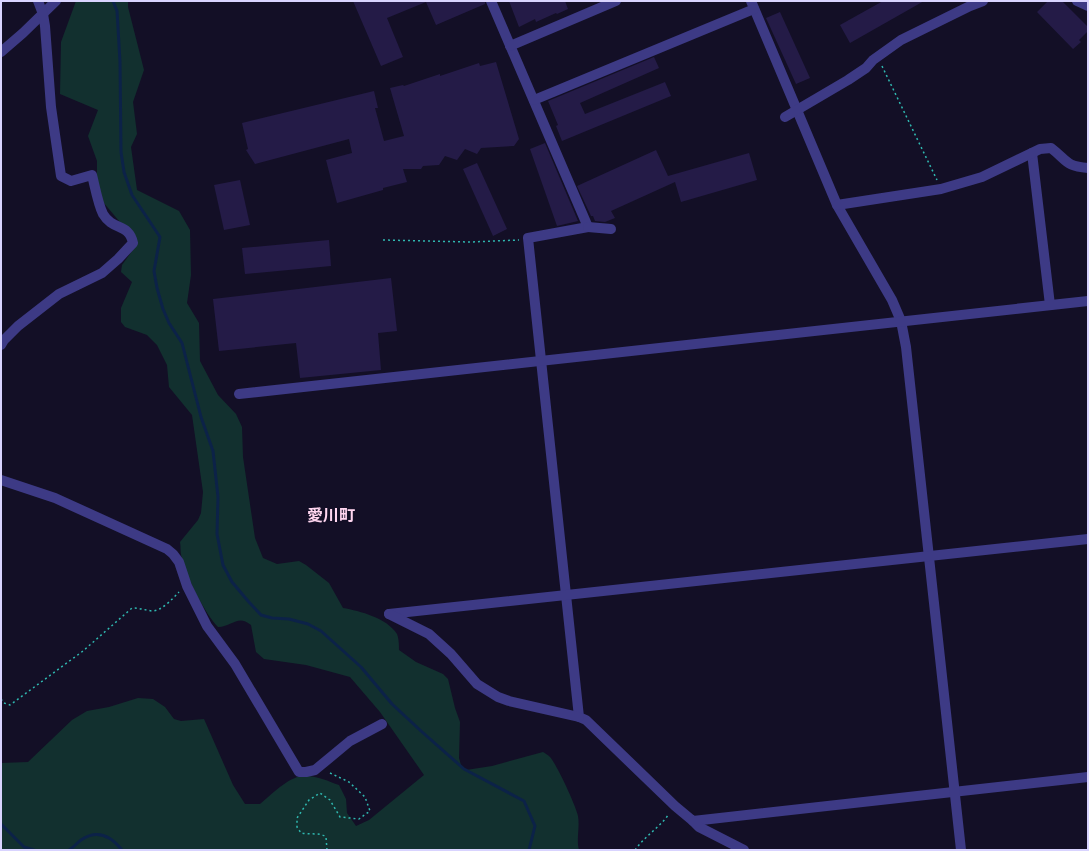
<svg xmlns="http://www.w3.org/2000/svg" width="1089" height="851" font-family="'Golos Text','Noto Sans JP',sans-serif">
  <rect width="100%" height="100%" fill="#130f26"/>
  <path fill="#12302f" d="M76,1H128V7L144,70L133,102L137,134L131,147L137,190L179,211L190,230L191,275L187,303L199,323L200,361L218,395L236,414L242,427L243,457L255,538L263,558L277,564L299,561L306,565L329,583L343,608C360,611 387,618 397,634C399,639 399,646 399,650L416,662L443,674L448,679L455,708L460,722L459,758L461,765L466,770L492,766L543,752C545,753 548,755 550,757C557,765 576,806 578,816C580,828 576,839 579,850H1V763L28,762L72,720L87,711L109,707L138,698L153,699L165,707L174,719L181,721L204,719L233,785L245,804H260C271,795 288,777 303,776C316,775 328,781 339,785L346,799L347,813L356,826L369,820L424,775L380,712L350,677L306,665L264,659L256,652L251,625C238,614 233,626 218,627C205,614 186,576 182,558C180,553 181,547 180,542L198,520L201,513L203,492L192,415L169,387L167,365L157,345L147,335L125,327L121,322V308L132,282L121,272L122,265L135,247L130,234L103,202L97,188V161L88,136L98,110L60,94L61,42Z"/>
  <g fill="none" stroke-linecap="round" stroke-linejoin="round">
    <g stroke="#0c2248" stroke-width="3">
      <path d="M113,1L117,11L120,62L121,152L124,172L132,195L160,237L154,271L157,288L163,309L169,323L182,343L201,417L213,451L218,497L217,534L223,565L232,582L248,601L261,615L272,618L289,619L308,624L321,631L361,667L392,704L421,731L464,769L524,801L535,826L529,850"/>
      <path d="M1,824L24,847L34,850"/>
      <path d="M69,850C74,847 77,843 81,840C97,829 111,836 122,850"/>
    </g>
  </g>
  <g fill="#241b47">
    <path d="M353,1H485V4L436,25L426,2L387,18L403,57L381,66Z"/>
    <path d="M509,1H565L568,9L557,14L556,13L536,22L535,19L519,27Z"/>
    <path d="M883,1H924L850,43L840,25Z"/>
    <path d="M1048,1H1062L1088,27V31L1079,40L1081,42L1073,49L1037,12Z"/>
    <path d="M780,12L810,78L796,84L766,18Z"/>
    <path d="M654,57L659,68L580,103L585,114L665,82L671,96L562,141L556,126L558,125L548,101Z"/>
    <path d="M496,62L519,139L514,146L481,148L477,154L465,149L457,160L445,156L439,165L423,166L421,169H403L407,182L383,188V190L337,203L326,160L352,153L349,139L255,164L246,150L248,149L242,123L374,91L378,108H375L384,141L404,136L390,88L403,85L404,86L440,74V76L479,63L480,66Z"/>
    <path d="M545,143L578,221L557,226L530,149Z"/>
    <path d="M656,150L668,176L749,153L757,180L681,202L675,182L611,211L615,218L605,222L595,221L593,216H591L577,186Z"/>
    <path d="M477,163L507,229L493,236L463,169Z"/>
    <path d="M240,180L250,225L224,230L214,185Z"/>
    <path d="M329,240L331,266L245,274L242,248Z"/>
    <path d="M391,278L397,331L378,333L381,370L300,378L296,343L219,351L213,299Z"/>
  </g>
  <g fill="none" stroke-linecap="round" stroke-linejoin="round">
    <g stroke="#2fb8b0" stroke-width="1.5" stroke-dasharray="2 3" stroke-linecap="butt">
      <path d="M882,66L937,180"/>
      <path d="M383,240L470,242L519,240"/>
      <path d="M1,699L4,703L10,705L83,651L132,608C139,608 145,610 152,611C162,611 172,599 179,592"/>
      <path d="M327,850L326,837C320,832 309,835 301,833L297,827V818L309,800L320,793L330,800L340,817L359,819L370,811L365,797L349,782L328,772"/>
      <path d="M635,850C645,836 660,827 669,814"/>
    </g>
    <g stroke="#3d3a85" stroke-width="10">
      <path d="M491,1L588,227L528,238L579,717L586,720L675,806L693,821L1088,777"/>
      <path d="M751,1L837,205L892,300L901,321L906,347L961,850"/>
      <path d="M1077,1L1088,6"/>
      <path d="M510,46L616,1"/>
      <path d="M1,52L23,33L56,1"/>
      <path d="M534,100L754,9"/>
      <path d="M785,117L848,80L866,68L873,60L901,40L970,6L983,1"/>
      <path d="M1032,153L1050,305"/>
      <path d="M837,205L941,189L982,177L1040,149L1051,148C1068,161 1065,166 1088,168"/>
      <path d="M588,227L611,229"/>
      <path d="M1,345L4,340L18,326L59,294L102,273L118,259L133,243C129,223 113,231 103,214C98,204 95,187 92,175L71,181L61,176L51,107L45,26L43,14L38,1"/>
      <path d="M239,394L1088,301"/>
      <path d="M1,480L55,498L167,549L173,554L179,562L187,586L207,626L235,664L299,772H306L315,770L350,741L382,724"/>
      <path d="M389,614L1088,539"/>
      <path d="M389,614L429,634L451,654L477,684L498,697L509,701L579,717"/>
      <path d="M693,821L699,827L744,850"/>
    </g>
  </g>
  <g text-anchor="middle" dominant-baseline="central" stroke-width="3" stroke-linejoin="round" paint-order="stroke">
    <g font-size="16" font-weight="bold" fill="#ffd6f0" stroke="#130f26">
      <text x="331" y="515">愛川町</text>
    </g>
  </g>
  <rect width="1089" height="851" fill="none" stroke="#d9d4ff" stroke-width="4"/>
</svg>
